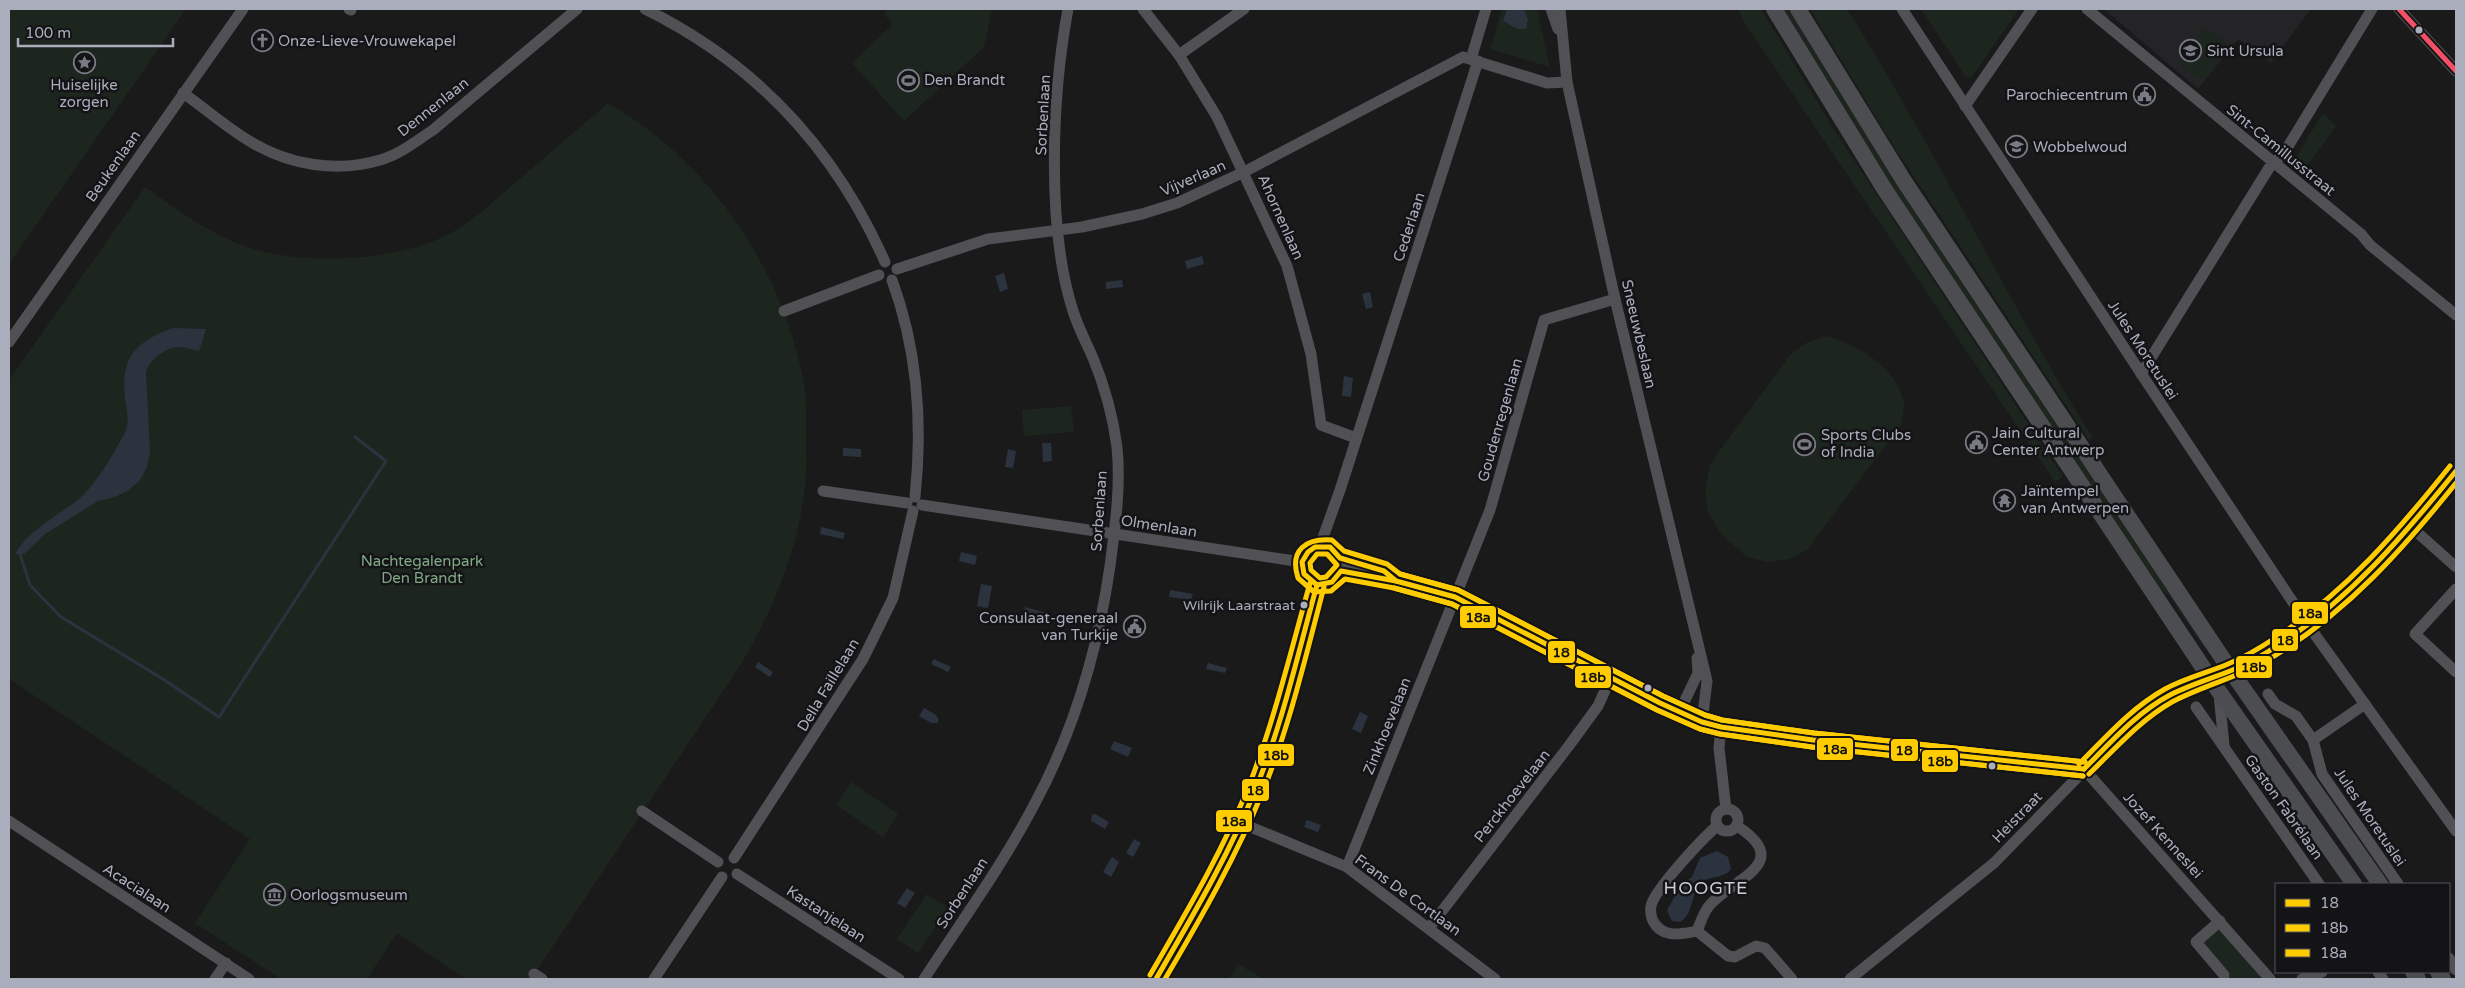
<svg xmlns="http://www.w3.org/2000/svg" width="2465" height="988" font-family="'Varela Round',sans-serif">
  <rect width="100%" height="100%" fill="#1a1a1b"/>
  <path fill="#242427" d="M2104,9H2311L2271,63L2238,39L2198,89Z"/>
  <g fill="#1d251f">
    <path d="M9,9H186L9,264Z"/>
    <path d="M887,9H992L984,47L904,121L852,63L893,24L883,13Z"/>
    <path d="M1502,9H1537L1550,67L1490,49Z"/>
    <path d="M1738,9H1761L1833,128L2063,477L2055,482L1746,25Z"/>
    <path d="M1781,9H1791L2209,648L2205,649L2169,596L2161,590L1890,187Z"/>
    <path d="M1810,9H1847C1935,148 2005,297 2092,437L2089,440L1893,145Z"/>
    <path d="M1921,9H2019L1972,77H1966Z"/>
    <path d="M2205,27L2231,46L2202,81L2179,62Z"/>
    <path d="M608,103C709,161 780,265 803,378C807,398 806,418 806,438C806,457 807,476 804,495C796,556 772,610 742,663L531,979H466L397,933L367,979H281L195,923L250,839L9,679V380L145,187C179,211 213,237 254,249C307,265 395,261 445,236C458,230 469,221 480,213Z"/>
    <path d="M2323,113L2336,126L2301,175L2291,165Z"/>
    <path d="M1826,336C1857,343 1896,368 1904,402C1905,409 1902,418 1901,425L1808,549L1790,559L1769,562L1747,557L1721,534L1708,512L1705,491L1710,464L1790,355L1806,343Z"/>
    <path d="M1071,406L1074,432L1024,436L1022,410Z"/>
    <path d="M851,782L898,814L883,837L836,805Z"/>
    <path d="M927,894L948,908L918,953L897,939Z"/>
    <path d="M2220,926L2259,972L2261,979H2226L2230,975L2202,942Z"/>
    <path d="M1238,964L1264,979H1229Z"/>
  </g>
  <g fill="#2b343e">
    <path d="M1507,9H1524L1528,20L1526,29H1518L1503,21Z"/>
    <path d="M1202,256L1204,264L1187,269L1185,261Z"/>
    <path d="M1004,273L1008,289L1000,292L995,276Z"/>
    <path d="M1122,280L1123,287L1106,289V282Z"/>
    <path d="M1370,292L1373,307L1366,309L1362,294Z"/>
    <path d="M173,328L206,329L199,351C193,350 186,347 179,347C165,348 150,359 146,372L150,453L147,467L140,480L129,490L115,497L98,501L45,534L24,554H15C31,527 58,517 81,497C96,484 112,456 122,438C131,424 127,413 125,398C120,357 137,341 173,328Z"/>
    <path d="M1344,376L1353,378L1351,397L1342,396Z"/>
    <path d="M1042,443H1051L1052,461L1043,462Z"/>
    <path d="M843,448L861,449V457L843,456Z"/>
    <path d="M1008,449L1016,451L1013,468L1005,467Z"/>
    <path d="M821,527L845,533L843,539L820,534Z"/>
    <path d="M961,552L977,556L975,565L959,561Z"/>
    <path d="M981,584L992,586L988,608L977,606Z"/>
    <path d="M1170,590L1193,594L1191,600L1169,597Z"/>
    <path d="M1025,607L1047,613L1045,619L1024,612Z"/>
    <path d="M934,659L951,667L948,672L931,664Z"/>
    <path d="M758,662L773,672L770,677L755,667Z"/>
    <path d="M1208,663L1227,668L1225,673L1206,669Z"/>
    <path d="M924,708L936,715L939,720L937,723H931L919,716Z"/>
    <path d="M1360,712L1368,716L1361,733L1352,729Z"/>
    <path d="M1114,741L1132,748L1128,757L1110,749Z"/>
    <path d="M1095,814L1109,822L1105,829L1091,821L1092,815Z"/>
    <path d="M1307,820L1321,825L1318,832L1304,827Z"/>
    <path d="M1134,839L1141,843L1133,857L1126,853Z"/>
    <path d="M1717,851L1728,857L1731,869C1723,880 1709,874 1700,884C1690,896 1694,913 1680,922L1672,921L1667,910L1682,884L1692,877L1700,858Z"/>
    <path d="M1112,857L1119,862L1111,877L1103,872Z"/>
    <path d="M907,888L915,893L905,908L897,903Z"/>
  </g>
  <g fill="none" stroke-linecap="round" stroke-linejoin="round">
    <path stroke="#2b343e" stroke-width="3" d="M20,554L30,585L61,617L163,679L219,717L386,461L355,437"/>
    <g stroke="#505055" stroke-width="11">
      <path d="M349,9L351,10"/>
      <path d="M645,9C757,64 835,149 885,262"/>
      <path d="M1143,9L1179,55L1217,117L1287,266L1311,354L1321,425L1356,438"/>
      <path d="M1551,9L1558,29"/>
      <path d="M1560,9L1567,82L1615,299L1707,681L1702,722"/>
      <path d="M1902,9L2146,381L2308,625L2456,831"/>
      <path d="M2087,9L2361,234L2370,245L2456,315"/>
      <path d="M2399,9L2456,71"/>
      <path d="M1179,55L1244,9"/>
      <path d="M1471,59L1486,9"/>
      <path d="M183,93C206,109 227,128 251,142C289,165 337,173 380,160C399,155 416,141 433,130L577,9"/>
      <path d="M1965,106L2032,9"/>
      <path d="M897,269L988,239L1082,227L1142,214L1177,203L1244,172L1463,57L1547,83L1567,82"/>
      <path d="M892,280C918,351 923,422 915,497"/>
      <path d="M784,311L879,275"/>
      <path d="M9,342L243,9"/>
      <path d="M2141,374L2269,168L2284,153L2372,9"/>
      <path d="M823,491L907,503"/>
      <path d="M922,505L1302,562"/>
      <path d="M2410,526L2456,567"/>
      <circle cx="1322" cy="566" r="20"/>
      <path d="M1315,547L1321,543L1340,490L1478,61"/>
      <path d="M1340,558L1387,574"/>
      <path d="M1341,571L1396,581L1455,597L1660,703L1702,722L1721,727L1813,740L2084,769"/>
      <path d="M2456,589L2415,634L2456,672"/>
      <path d="M2219,694L2224,745"/>
      <path d="M2268,694L2275,704L2296,716L2313,740"/>
      <path d="M2365,704L2313,740L2322,774L2398,884"/>
      <path d="M2196,707L2319,884"/>
      <path d="M1679,713L1698,673L1697,658"/>
      <path d="M1721,727L1719,748L1726,809"/>
      <path d="M2084,769L2270,979"/>
      <circle cx="1727" cy="820" r="11"/>
      <path d="M642,811L718,862"/>
      <path d="M9,821L249,979"/>
      <path d="M1241,823L1347,867L1495,979"/>
      <path d="M734,858L863,659L893,598L913,511"/>
      <path d="M1347,867L1490,510L1544,320L1615,299"/>
      <path d="M737,874L899,979"/>
      <path d="M2220,921L2196,942L2224,975"/>
      <path d="M1429,928L1568,747L1598,706L1611,677"/>
      <path d="M1697,931C1680,934 1663,939 1653,921C1651,917 1650,910 1651,906C1654,890 1703,838 1717,826"/>
      <path d="M1697,931C1701,922 1703,913 1709,906C1731,879 1796,864 1737,826"/>
      <path d="M1697,931L1728,956L1735,957L1756,946L1765,948L1792,979"/>
      <path d="M2449,958L2456,970"/>
      <path d="M2378,972L2383,979"/>
      <path d="M534,974L542,979"/>
      <path d="M215,979L226,963"/>
      <path d="M654,979L722,877"/>
      <path d="M924,979C961,922 1002,866 1034,805C1074,731 1098,649 1110,566C1115,527 1121,487 1117,447C1113,417 1105,387 1093,358C1086,342 1078,327 1073,311C1046,227 1052,95 1068,9"/>
      <path d="M1156,979C1192,918 1229,855 1256,788C1283,722 1298,653 1317,585"/>
      <path d="M1850,979L1994,863L2136,717C2155,704 2174,692 2195,682C2214,674 2233,670 2251,660C2279,644 2308,626 2334,606C2380,568 2419,517 2456,471"/>
      <path d="M2302,979L2322,972"/>
    </g>
    <g stroke="#4c4d51" stroke-width="16">
      <path d="M1774,9L1885,190L2218,690L2354,884"/>
      <path d="M1798,9L1904,181L2231,671L2380,884"/>
      <path d="M2413,972L2418,979"/>
      <path d="M2438,972L2443,979"/>
    </g>
    <defs>
      <g id="bus-1">
        <path d="M1315,547H1330L1340,558L1384,571L1396,581L1341,571L1332,582L1317,585L1304,574L1302,562L1308,552Z"/>
        <path d="M1396,581L1455,597L1660,703L1702,722L1721,727L1813,740L2084,769"/>
        <path d="M2084,769C2111,742 2136,713 2170,695C2189,685 2210,679 2230,671C2248,664 2265,654 2280,644C2351,598 2403,536 2456,471"/>
        <path d="M1156,979C1192,917 1229,855 1256,788C1283,722 1298,653 1317,585"/>
      </g>
      <g id="bus-2">
        <path d="M1317,554H1327L1337,565L1326,577L1320,578L1311,570L1310,563Z"/>
        <path d="M1400,574L1458,590L1663,696L1705,715L1722,720L1814,733L2085,762"/>
        <path d="M1394,588L1452,604L1657,710L1700,729L1720,734L1812,747L2083,776"/>
        <path d="M2089,774C2115,749 2140,720 2172,702C2206,684 2242,677 2276,655C2349,610 2403,549 2456,483"/>
        <path d="M1165,979C1201,918 1236,857 1263,791C1290,725 1306,655 1324,587"/>
      </g>
      <g id="bus-3">
        <path d="M2079,764C2106,737 2131,708 2165,689C2185,678 2207,673 2228,664C2245,657 2260,648 2275,638C2345,593 2398,531 2450,466"/>
        <path d="M2083,776L1812,747L1720,734L1700,729L1657,710L1452,604L1394,588L1345,579L1331,591L1314,592L1298,578C1289,550 1306,538 1332,540L1344,551L1387,564L1400,574L1458,590L1663,696L1705,715L1722,720L1814,733L2085,762"/>
        <path d="M1150,975C1186,913 1223,851 1250,783C1275,718 1291,650 1310,583"/>
      </g>
      <path id="bus-4" d="M2399,9L2456,71"/>
    </defs>
    <use href="#bus-1" stroke="#141417" stroke-width="9"/>
    <use href="#bus-2" stroke="#141417" stroke-width="9"/>
    <use href="#bus-3" stroke="#141417" stroke-width="9"/>
    <use href="#bus-4" stroke="#141417" stroke-width="9"/>
    <use href="#bus-1" stroke="#fc0" stroke-width="5"/>
    <use href="#bus-2" stroke="#fc0" stroke-width="5"/>
    <use href="#bus-3" stroke="#fc0" stroke-width="5"/>
    <use href="#bus-4" stroke="#f44f64" stroke-width="5"/>
  </g>
  <defs>
    <symbol id="church-ring" viewBox="-11 -11 22 22"><circle r="9.5" fill="#141417" stroke="#787a84" stroke-width="1.5"/><path d="M-1.2-6h2.4v3.5h3.3v2.4h-3.3V6h-2.4V-.1h-3.3v-2.4h3.3Z" fill="#787a84"/></symbol>
    <symbol id="school-ring" viewBox="-11 -11 22 22"><circle r="9.5" fill="#141417" stroke="#787a84" stroke-width="1.5"/><path d="M0-5L7-2L0 1L-7-2ZM-4 1L0 2.5L4 1V4Q0 6-4 4Z" fill="#787a84"/></symbol>
    <symbol id="sight-ring" viewBox="-11 -11 22 22"><circle r="9.5" fill="#141417" stroke="#787a84" stroke-width="1.5"/><path d="M0-6L1.8-2.2L6-1.7L2.9 1.2L3.7 5.4L0 3.3L-3.7 5.4L-2.9 1.2L-6-1.7L-1.8-2.2Z" fill="#787a84"/></symbol>
    <symbol id="stadium-ring" viewBox="-11 -11 22 22"><circle r="9.5" fill="#141417" stroke="#787a84" stroke-width="1.5"/><path d="M0-5a6.5 5 0 1 0 0 10a6.5 5 0 1 0 0-10ZM-3.5-1.8h7v3.6h-7Z" fill="#787a84"/></symbol>
    <symbol id="civic-ring" viewBox="-11 -11 22 22"><circle r="9.5" fill="#141417" stroke="#787a84" stroke-width="1.5"/><path d="M-.6-6.5H3V-4.5H.6V-3L4-1V1h2V6H-6V1h2V-1L-.6-3ZM-1.2 2.5V6h2.4V2.5Z" fill="#787a84"/></symbol>
    <symbol id="temple-ring" viewBox="-11 -11 22 22"><circle r="9.5" fill="#141417" stroke="#787a84" stroke-width="1.5"/><path d="M0-6L5-2H3V0L6.5 2.5H4V6H1.5V3h-3V6H-4V2.5H-6.5L-3 0V-2H-5Z" fill="#787a84"/></symbol>
    <symbol id="museum-ring" viewBox="-11 -11 22 22"><circle r="9.5" fill="#141417" stroke="#787a84" stroke-width="1.5"/><path d="M0-6L6-3V-2H-6V-3ZM-5-1h2V3h-2ZM-1-1h2V3h-2ZM3-1h2V3H3ZM-6 4H6V6H-6Z" fill="#787a84"/></symbol>
  </defs>
  <g fill-rule="evenodd">
    <use href="#church-ring" x="250" y="28" width="25" height="25"/>
    <use href="#school-ring" x="2178" y="38" width="25" height="25"/>
    <use href="#sight-ring" x="72" y="50" width="25" height="25"/>
    <use href="#stadium-ring" x="896" y="68" width="25" height="25"/>
    <use href="#civic-ring" x="2132" y="82" width="25" height="25"/>
    <use href="#school-ring" x="2004" y="134" width="25" height="25"/>
    <use href="#civic-ring" x="1964" y="430" width="25" height="25"/>
    <use href="#stadium-ring" x="1792" y="432" width="25" height="25"/>
    <use href="#temple-ring" x="1992" y="488" width="25" height="25"/>
    <use href="#civic-ring" x="1122" y="614" width="25" height="25"/>
    <use href="#museum-ring" x="262" y="882" width="25" height="25"/>
  </g>
  <g fill="#aaaebc" stroke="#141417" stroke-width="2">
    <circle cx="2419" cy="30" r="4.5"/>
    <circle cx="1304" cy="605" r="4.5"/>
    <circle cx="1648" cy="688" r="4.5"/>
    <circle cx="1992" cy="766" r="4.5"/>
  </g>
  <g text-anchor="middle" dominant-baseline="central" stroke-width="5" stroke-linejoin="round" paint-order="stroke">
    <g font-size="14" fill="#aaaebc" stroke="#141417" text-anchor="end">
      <text x="1295" y="605">Wilrijk Laarstraat</text>
    </g>
    <g font-size="15" fill="#aaaebc" stroke="#141417" text-anchor="start">
      <text x="278" y="41">Onze-Lieve-Vrouwekapel</text>
      <text x="2207" y="51">Sint Ursula</text>
      <text x="924" y="80">Den Brandt</text>
      <text x="84" y="85" text-anchor="middle">Huiselijke<tspan x="84" dy="17">zorgen</tspan></text>
      <text x="2128" y="95" text-anchor="end">Parochiecentrum</text>
      <text x="2033" y="147">Wobbelwoud</text>
      <text x="1992" y="433">Jain Cultural<tspan x="1992" dy="17">Center Antwerp</tspan></text>
      <text x="1821" y="435">Sports Clubs<tspan x="1821" dy="17">of India</tspan></text>
      <text x="2021" y="491">Jaïntempel<tspan x="2021" dy="17">van Antwerpen</tspan></text>
      <text x="1118" y="618" text-anchor="end">Consulaat-generaal<tspan x="1118" dy="17">van Turkije</tspan></text>
      <text x="290" y="895">Oorlogsmuseum</text>
    </g>
    <g font-size="15" fill="#aaaebc" stroke="#141417">
      <text transform="translate(433 107) rotate(-38)">Dennenlaan</text>
      <text transform="translate(1043 115) rotate(-87)">Sorbenlaan</text>
      <text transform="translate(2281 150) rotate(39)">Sint-Camillusstraat</text>
      <text transform="translate(113 166) rotate(-55)">Beukenlaan</text>
      <text transform="translate(1193 178) rotate(-23)">Vijverlaan</text>
      <text transform="translate(1281 217) rotate(66)">Ahornenlaan</text>
      <text transform="translate(1409 227) rotate(-72)">Cederlaan</text>
      <text transform="translate(1639 334) rotate(77)">Sneeuwbeslaan</text>
      <text transform="translate(2143 350) rotate(57)">Jules Moretuslei</text>
      <text transform="translate(1500 420) rotate(-74)">Goudenregenlaan</text>
      <text transform="translate(1099 511) rotate(-86)">Sorbenlaan</text>
      <text transform="translate(1159 526) rotate(9)">Olmenlaan</text>
      <text transform="translate(828 685) rotate(-59)">Della Faillelaan</text>
      <text transform="translate(1387 726) rotate(-68)">Zinkhoevelaan</text>
      <text transform="translate(1512 796) rotate(-52)">Perckhoevelaan</text>
      <text transform="translate(2284 807) rotate(55)">Gaston Fabrélaan</text>
      <text transform="translate(2017 817) rotate(-46)">Heistraat</text>
      <text transform="translate(2370 817) rotate(56)">Jules Moretuslei</text>
      <text transform="translate(2163 835) rotate(48)">Jozef Kenneslei</text>
      <text transform="translate(137 888) rotate(33)">Acacialaan</text>
      <text transform="translate(962 893) rotate(-57)">Sorbenlaan</text>
      <text transform="translate(1408 895) rotate(36)">Frans De Cortlaan</text>
      <text transform="translate(826 914) rotate(33)">Kastanjelaan</text>
    </g>
    <g font-size="15" fill="#80a986" stroke="#141417">
      <text x="422" y="561">Nachtegalenpark<tspan x="422" dy="17">Den Brandt</tspan></text>
    </g>
    <g font-size="18" letter-spacing="1" fill="#ccced8" stroke="#141417">
      <text x="1706" y="888">HOOGTE</text>
    </g>
  </g>
  <g stroke="#141417" stroke-width="2">
    <rect x="2291" y="601" width="38" height="24" rx="5" fill="#fc0"/>
    <rect x="1459" y="605" width="38" height="24" rx="5" fill="#fc0"/>
    <rect x="2271" y="628" width="28" height="24" rx="5" fill="#fc0"/>
    <rect x="1547" y="640" width="29" height="24" rx="5" fill="#fc0"/>
    <rect x="2235" y="655" width="38" height="24" rx="5" fill="#fc0"/>
    <rect x="1574" y="665" width="38" height="24" rx="5" fill="#fc0"/>
    <rect x="1816" y="737" width="38" height="24" rx="5" fill="#fc0"/>
    <rect x="1890" y="738" width="29" height="24" rx="5" fill="#fc0"/>
    <rect x="1257" y="743" width="38" height="24" rx="5" fill="#fc0"/>
    <rect x="1921" y="749" width="38" height="24" rx="5" fill="#fc0"/>
    <rect x="1241" y="778" width="29" height="24" rx="5" fill="#fc0"/>
    <rect x="1215" y="809" width="38" height="24" rx="5" fill="#fc0"/>
  </g>
  <g font-size="14" text-anchor="middle" font-weight="bold" fill="#111">
    <text x="2310" y="618">18a</text>
    <text x="1478" y="622">18a</text>
    <text x="2285" y="645">18</text>
    <text x="1561" y="657">18</text>
    <text x="2254" y="672">18b</text>
    <text x="1593" y="682">18b</text>
    <text x="1835" y="754">18a</text>
    <text x="1904" y="755">18</text>
    <text x="1276" y="760">18b</text>
    <text x="1940" y="766">18b</text>
    <text x="1255" y="795">18</text>
    <text x="1234" y="826">18a</text>
  </g>
  <rect width="2465" height="988" fill="none" stroke="#aaaebc" stroke-width="20"/>
  <rect x="2275" y="883" width="175" height="90" fill="#141417" stroke="#505259"/>
  <rect x="2285" y="899" width="25" height="8" fill="#ffcc00" stroke="#505259"/>
  <text x="2320" y="908" font-size="15" fill="#aaaebc">18</text>
  <rect x="2285" y="924" width="25" height="8" fill="#ffcc00" stroke="#505259"/>
  <text x="2320" y="933" font-size="15" fill="#aaaebc">18b</text>
  <rect x="2285" y="949" width="25" height="8" fill="#ffcc00" stroke="#505259"/>
  <text x="2320" y="958" font-size="15" fill="#aaaebc">18a</text>
  <path d="M18 38v8h155v-8" fill="none" stroke="#aaaebc" stroke-width="2.5"/>
  <text x="25" y="38" font-size="15" fill="#aaaebc" stroke="#141417" stroke-width="4" paint-order="stroke">100 m</text>
</svg>
